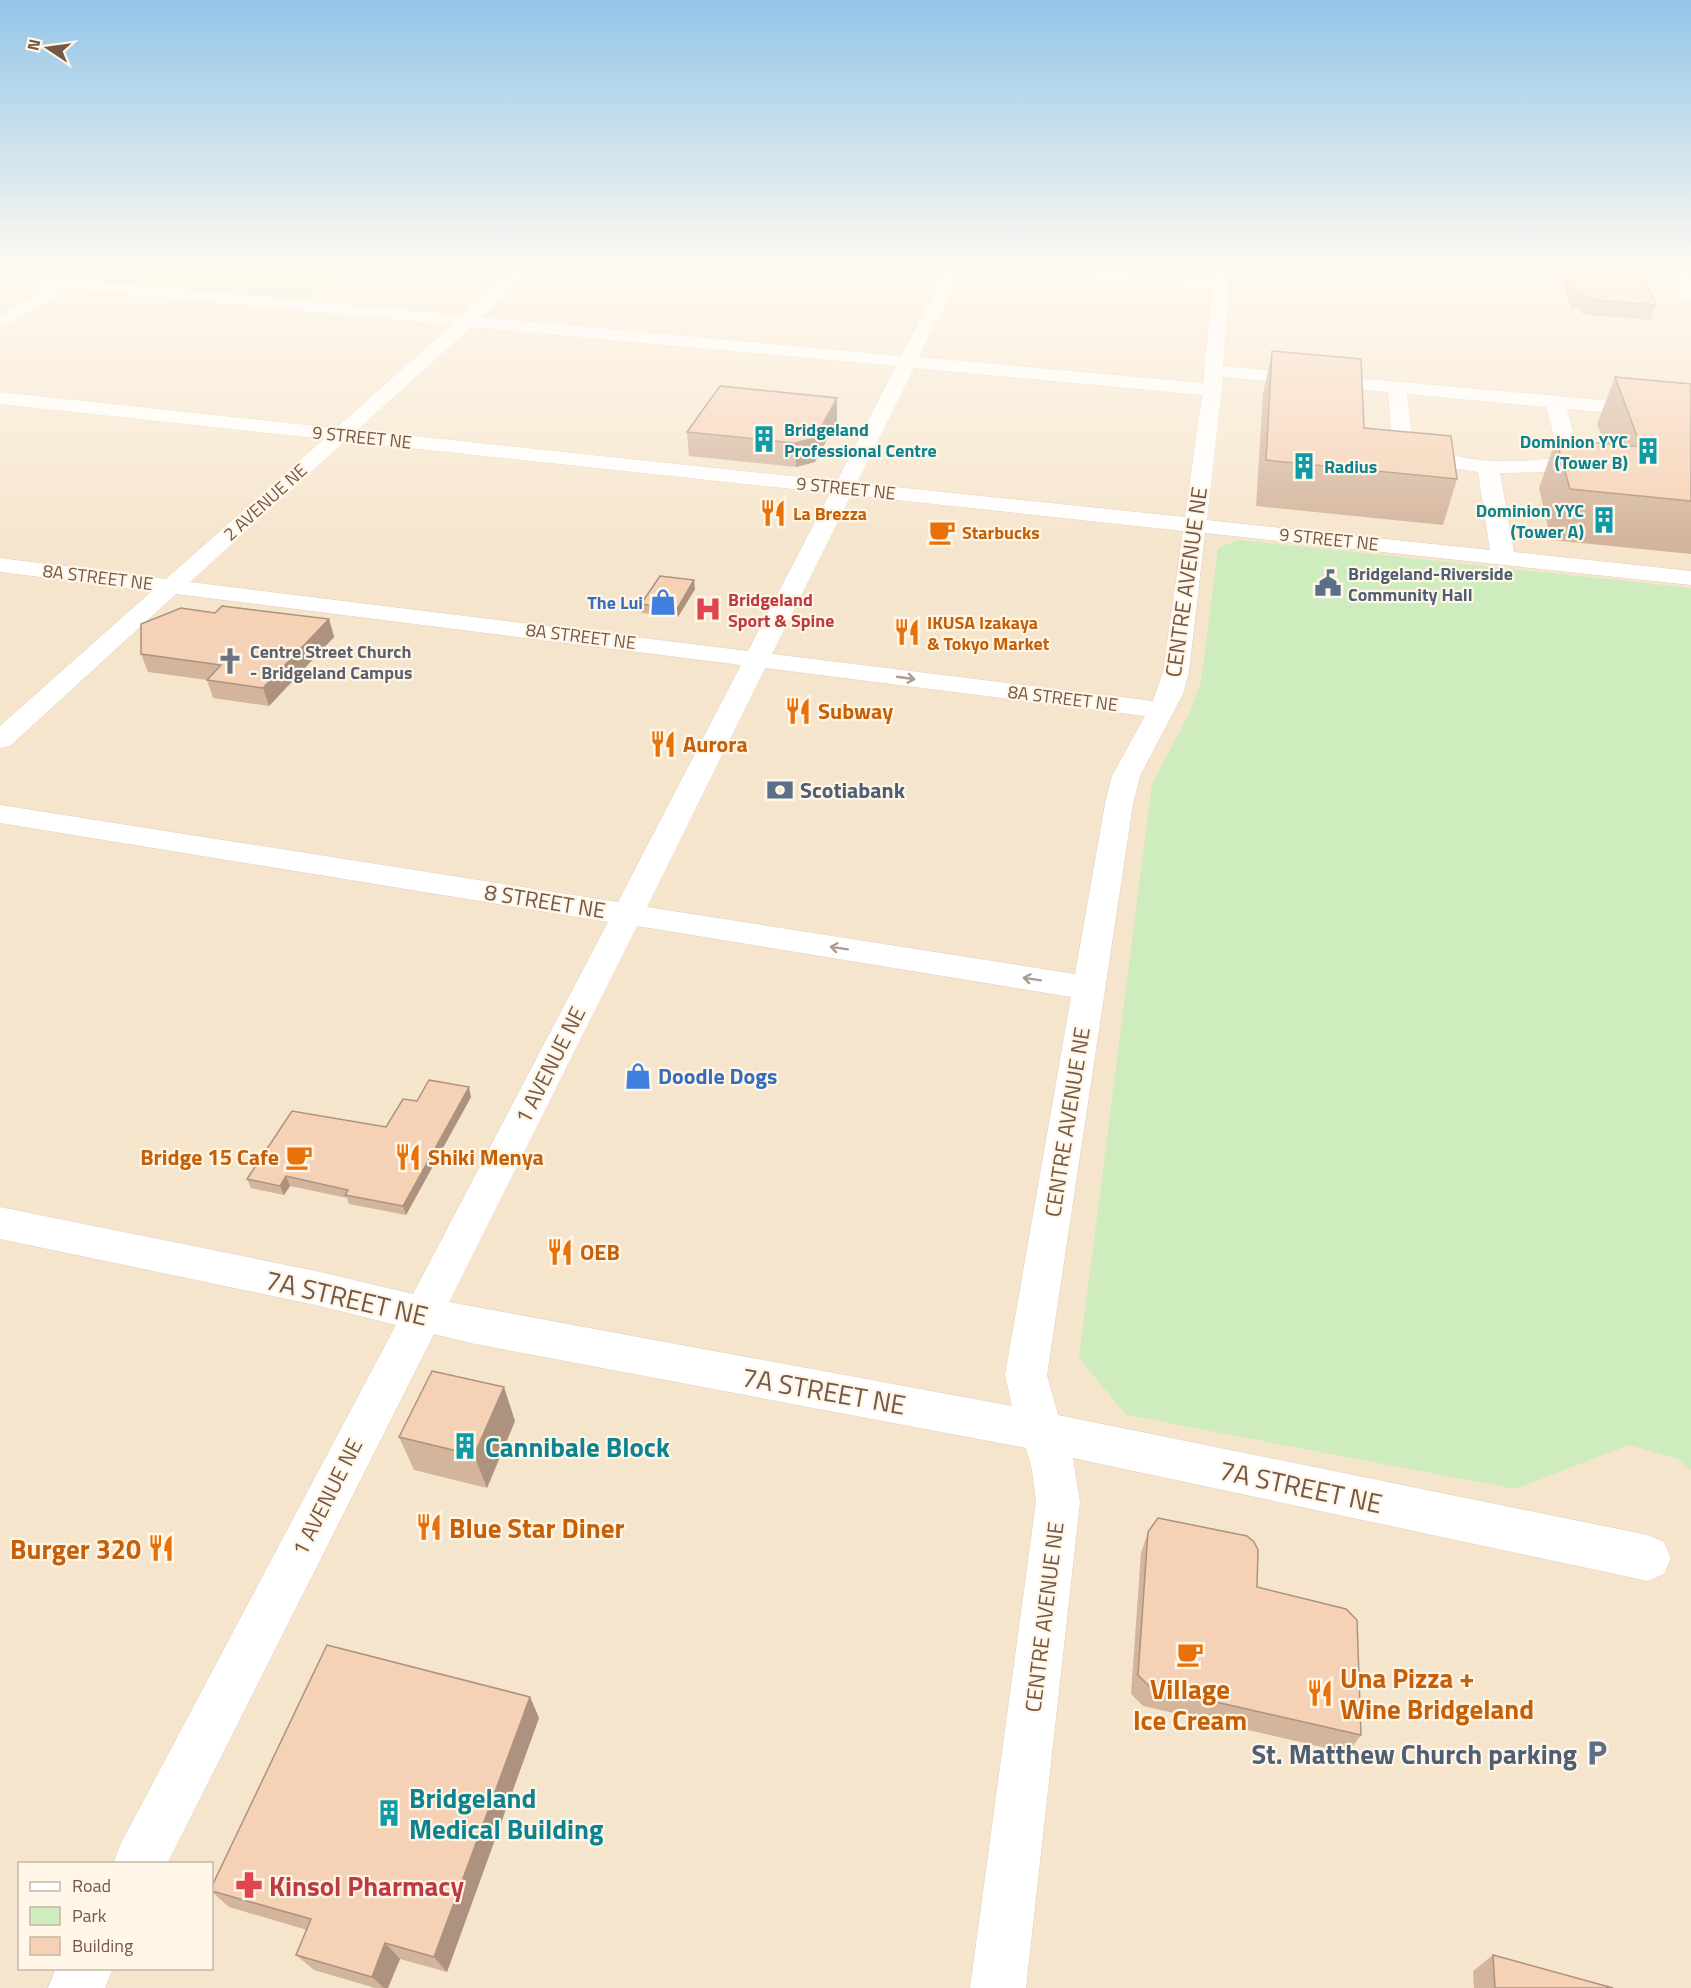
<svg xmlns="http://www.w3.org/2000/svg" width="1691" height="1988" font-family="'Titillium Web',sans-serif">
  <rect width="100%" height="100%" fill="#fef3df"/>
  <path fill="#f6e5cd" fill-rule="evenodd" d="M0,264H1691V1988H0ZM20,1864H212V1968H20Z"/>
  <g fill="#ceecbd">
    <path d="M116,264H352L306,298L98,279L96,277Z"/>
    <path d="M1239,540L1691,588V1470L1678,1459L1629,1445L1515,1489L1126,1415L1079,1358L1152,784L1190,712L1201,681L1218,548Z"/>
  </g>
  <g fill="none" stroke-linecap="round" stroke-linejoin="round">
    <defs>
      <g id="minor">
        <path d="M520,264H538L481,317L901,356L948,264H1023L1213,279L1215,264H1231L1223,366L1691,408V420L1567,409L1578,452L1567,467L1543,472L1500,473L1514,552L1691,571V585L1205,533L1189,672L1183,694L1140,776L1133,804L1047,1375L1058,1415L1648,1535L1664,1542L1671,1558L1664,1574L1648,1581L1073,1458L1080,1502L1026,1988H970L1036,1502L1032,1470L1026,1448L470,1343L434,1334L167,1864H113L120,1845L396,1325L316,1305L0,1239V1207L316,1271L413,1294L608,922L0,823V805L618,902L741,665L176,594L10,746L0,748V726L152,591L0,572V558L166,579L324,439L0,404V392L336,428L452,325L69,289L0,328V316L48,287L0,283V273L63,279L71,276L79,280L462,315ZM962,269L1212,289L1203,383L919,357ZM471,327L896,366L837,481L357,430ZM914,368L1202,395L1185,517L857,483ZM1223,377L1388,392L1392,440C1408,464 1452,468 1478,472L1490,550L1207,520ZM1407,394L1546,407L1558,452L1553,458C1507,464 1452,464 1412,437ZM345,441L830,493L748,651L190,582ZM851,495L1183,531L1163,672L1153,701L772,654ZM765,668L1145,716L1112,776L1105,804L1075,974L647,907ZM637,926L1071,997L1005,1375L1012,1406L449,1302Z"/>
        <path d="M1668,264H1684L1691,278V301L1685,300L1682,296Z"/>
        <path d="M56,1968H113L105,1988H48Z"/>
      </g>
    </defs>
    <use href="#minor" stroke="#e2cfbb" stroke-width="1"/>
    <use href="#minor" fill="#fff" fill-rule="evenodd"/>
  </g>
  <g fill="#d3b49c">
    <path d="M1557,264H1638L1656,305L1651,320L1587,315L1581,313L1580,309H1571Z"/>
    <path d="M1272,351L1364,428L1457,479L1443,525L1256,506L1263,394Z"/>
    <path d="M1615,377L1691,384V554L1551,540L1539,488L1556,439L1604,443L1597,424Z"/>
    <path d="M837,421L815,462L796,467L689,456L687,432Z"/>
    <path d="M695,589L678,617L642,613L641,604Z"/>
    <path d="M215,613L329,619L334,637L269,706L213,698L207,680L148,672L141,654Z"/>
    <path d="M471,1097L406,1215L349,1204L347,1198L290,1186L284,1195L251,1188L247,1179L386,1127L417,1101Z"/>
    <path d="M515,1421L487,1488L414,1470L399,1437Z"/>
    <path d="M1148,1532L1257,1587L1361,1735L1348,1753L1143,1706L1131,1694L1141,1553Z"/>
    <path d="M530,1697L539,1718L447,1972L400,1959L388,1988H375L314,1970L296,1955L307,1930L229,1907L212,1892V1886Z"/>
    <path d="M1493,1955L1613,1988H1474L1473,1971Z"/>
  </g>
  <g fill="#ac927f">
    <path d="M837,398V421L815,462L796,467L795,443Z"/>
    <path d="M694,580L695,589L678,617L677,609Z"/>
    <path d="M329,619L334,637L269,706L263,688Z"/>
    <path d="M469,1087L471,1097L406,1215L403,1206Z"/>
    <path d="M286,1176L290,1186L284,1195L280,1186Z"/>
    <path d="M504,1387L515,1421L487,1488L474,1455Z"/>
    <path d="M530,1697L539,1718L447,1972L434,1957Z"/>
    <path d="M385,1943L400,1959L388,1988H384L372,1977Z"/>
  </g>
  <g fill="#f5d1b5" stroke="#ac927f" stroke-width="1.5">
    <path d="M1566,264H1638L1656,305L1592,300L1586,298L1585,295L1576,294Z"/>
    <path d="M1272,351L1361,359L1364,428L1451,436L1457,479L1266,460Z"/>
    <path d="M1615,377L1691,384V501L1570,489L1556,439L1641,447Z"/>
    <path d="M720,386L837,398L815,438L795,443L687,432Z"/>
    <path d="M660,576L694,580L677,609L641,604Z"/>
    <path d="M222,606L329,619L263,688L207,680L221,665L141,654V624L181,608L215,613Z"/>
    <path d="M429,1080L469,1087L403,1206L345,1195L348,1190L286,1176L280,1186L247,1179L292,1111L386,1127L403,1099L417,1101Z"/>
    <path d="M432,1371L504,1387L474,1455L399,1437Z"/>
    <path d="M1158,1518L1247,1536L1254,1542L1258,1550L1257,1587L1346,1609L1357,1620L1361,1735L1150,1687L1138,1675L1148,1532Z"/>
    <path d="M327,1645L530,1697L434,1957L385,1943L372,1977L296,1955L311,1919L212,1891V1886Z"/>
    <path d="M1493,1955L1613,1988H1495Z"/>
  </g>
  <defs><path id="oneway-shaft" d="M-6 0H5M1.5-3L5.5 0L1.5 3" fill="none" stroke-width="1.6" stroke-linecap="round" stroke-linejoin="round" transform="scale(1.5)"/></defs>
  <g stroke="#ac9b8f">
    <use href="#oneway-shaft" transform="translate(906 678) rotate(8)"/>
    <use href="#oneway-shaft" transform="translate(839 948) rotate(-171)"/>
    <use href="#oneway-shaft" transform="translate(1032 979) rotate(-171)"/>
  </g>
  <linearGradient id="sky" x2="0" y2="1"><stop stop-color="#93c5e8"/><stop offset="0.49" stop-color="#fffaf1"/><stop offset="1" stop-color="#fffaf1" stop-opacity="0"/></linearGradient>
  <rect width="1691" height="543" fill="url(#sky)"/>
  <defs>
    <symbol id="building-bare" viewBox="-9 -9 18 18"><path d="M-4-6H4V6H1V3H-1V6H-4ZM-2.5-4.3h1.7v1.8h-1.7ZM.8-4.3h1.7v1.8H.8ZM-2.5-1h1.7V.8h-1.7ZM.8-1h1.7V.8H.8Z" fill="#0f9aa8" stroke="#fff6e7" stroke-width="2.5" paint-order="stroke"/></symbol>
    <symbol id="restaurant-bare" viewBox="-9 -9 18 18"><path d="M-5-6h1v4h1v-4h1v4h1v-4h1v5L-1.5 .5V6h-2V.5L-5-1ZM5-6V6H3V1.5H1.5Q1.5-4 5-6Z" fill="#e8710a" stroke="#fff6e7" stroke-width="2.5" paint-order="stroke"/></symbol>
    <symbol id="cafe-bare" viewBox="-9 -9 18 18"><path d="M-5.5-4.5H6V0H3Q3 3.5 0 3.5H-2.5Q-5.5 3.5-5.5 0ZM3-3.2v2h1.7v-2ZM-6 4.5H4V6H-6Z" fill="#e8710a" stroke="#fff6e7" stroke-width="2.5" paint-order="stroke"/></symbol>
    <symbol id="civic-bare" viewBox="-9 -9 18 18"><path d="M-.6-6.5H3V-4.5H.6V-3L4-1V1h2V6H-6V1h2V-1L-.6-3ZM-1.2 2.5V6h2.4V2.5Z" fill="#5c6f8a" stroke="#fff6e7" stroke-width="2.5" paint-order="stroke"/></symbol>
    <symbol id="shop-bare" viewBox="-9 -9 18 18"><path d="M-5-2.5h2.3a2.7 3.5 0 0 1 5.4 0H5L5.5 6h-11ZM-1.5-2.5h3a1.5 2.3 0 0 0-3 0Z" fill="#3f7fe0" stroke="#fff6e7" stroke-width="2.5" paint-order="stroke"/></symbol>
    <symbol id="hospital-bare" viewBox="-9 -9 18 18"><path d="M-5-5h3v3.5h4V-5h3V5h-3V1.5h-4V5h-3Z" fill="#e0444e" stroke="#fff6e7" stroke-width="2.5" paint-order="stroke"/></symbol>
    <symbol id="church-bare" viewBox="-9 -9 18 18"><path d="M-1.2-6h2.4v3.5h3.3v2.4h-3.3V6h-2.4V-.1h-3.3v-2.4h3.3Z" fill="#6b7280" stroke="#fff6e7" stroke-width="2.5" paint-order="stroke"/></symbol>
    <symbol id="bank-bare" viewBox="-9 -9 18 18"><path d="M-6-4H6V4H-6ZM0-2.3a2.3 2.3 0 1 0 0 4.6a2.3 2.3 0 1 0 0-4.6Z" fill="#5c6f8a" stroke="#fff6e7" stroke-width="2.5" paint-order="stroke"/></symbol>
    <symbol id="parking-bare" viewBox="-9 -9 18 18"><path d="M-3.5-5.5H1a3.5 3.5 0 0 1 0 7H-1V5.5H-3.5ZM-1-3.4V-.6H.8a1.4 1.4 0 0 0 0-2.8Z" fill="#5c6f8a" stroke="#fff6e7" stroke-width="2.5" paint-order="stroke"/></symbol>
    <symbol id="pharmacy-bare" viewBox="-9 -9 18 18"><path d="M-2-6h4v4h4v4h-4v4h-4v-4h-4v-4h4Z" fill="#e0444e" stroke="#fff6e7" stroke-width="2.5" paint-order="stroke"/></symbol>
  </defs>
  <g fill-rule="evenodd">
    <use href="#building-bare" x="745" y="420" width="38" height="38"/>
    <use href="#building-bare" x="1629" y="432" width="38" height="38"/>
    <use href="#building-bare" x="1285" y="447" width="38" height="38"/>
    <use href="#restaurant-bare" x="754" y="494" width="38" height="38"/>
    <use href="#building-bare" x="1585" y="501" width="38" height="38"/>
    <use href="#cafe-bare" x="923" y="513" width="38" height="38"/>
    <use href="#civic-bare" x="1309" y="564" width="38" height="38"/>
    <use href="#shop-bare" x="644" y="583" width="38" height="38"/>
    <use href="#hospital-bare" x="689" y="590" width="38" height="38"/>
    <use href="#restaurant-bare" x="888" y="613" width="38" height="38"/>
    <use href="#church-bare" x="211" y="642" width="38" height="38"/>
    <use href="#restaurant-bare" x="779" y="692" width="38" height="38"/>
    <use href="#restaurant-bare" x="644" y="725" width="38" height="38"/>
    <use href="#bank-bare" x="761" y="771" width="38" height="38"/>
    <use href="#shop-bare" x="619" y="1057" width="38" height="38"/>
    <use href="#cafe-bare" x="280" y="1138" width="38" height="38"/>
    <use href="#restaurant-bare" x="389" y="1138" width="38" height="38"/>
    <use href="#restaurant-bare" x="541" y="1233" width="38" height="38"/>
    <use href="#building-bare" x="446" y="1427" width="38" height="38"/>
    <use href="#restaurant-bare" x="410" y="1508" width="38" height="38"/>
    <use href="#restaurant-bare" x="142" y="1529" width="38" height="38"/>
    <use href="#cafe-bare" x="1171" y="1635" width="38" height="38"/>
    <use href="#restaurant-bare" x="1301" y="1674" width="38" height="38"/>
    <use href="#parking-bare" x="1578" y="1734" width="38" height="38"/>
    <use href="#building-bare" x="370" y="1794" width="38" height="38"/>
    <use href="#pharmacy-bare" x="230" y="1866" width="38" height="38"/>
  </g>
  <g text-anchor="middle" dominant-baseline="central" stroke-width="4.5" stroke-linejoin="round" paint-order="stroke">
    <g font-size="18" font-weight="bold" fill="#0d838f" stroke="#fff6e7" text-anchor="start">
      <text x="784" y="429">Bridgeland<tspan x="784" dy="21">Professional Centre</tspan></text>
      <text x="1628" y="441" text-anchor="end">Dominion YYC<tspan x="1628" dy="21">(Tower B)</tspan></text>
      <text x="1324" y="466">Radius</text>
      <text x="1584" y="510" text-anchor="end">Dominion YYC<tspan x="1584" dy="21">(Tower A)</tspan></text>
    </g>
    <g font-size="18" fill="#755845" stroke="#fff6e7">
      <text transform="translate(362 437) rotate(6)">9 STREET NE</text>
      <text transform="translate(846 488) rotate(6)">9 STREET NE</text>
      <text transform="translate(265 502) rotate(-42)">2 AVENUE NE</text>
      <text transform="translate(1329 539) rotate(6)">9 STREET NE</text>
      <text transform="translate(98 577) rotate(7)">8A STREET NE</text>
      <text transform="translate(581 636) rotate(7)">8A STREET NE</text>
      <text transform="translate(1063 698) rotate(7)">8A STREET NE</text>
    </g>
    <g font-size="18" font-weight="bold" fill="#c56008" stroke="#fff6e7" text-anchor="start">
      <text x="793" y="513">La Brezza</text>
      <text x="962" y="532">Starbucks</text>
      <text x="927" y="622">IKUSA Izakaya<tspan x="927" dy="21">&amp; Tokyo Market</tspan></text>
    </g>
    <g font-size="18" font-weight="bold" fill="#4e5e75" stroke="#fff6e7" text-anchor="start">
      <text x="1348" y="573">Bridgeland-Riverside<tspan x="1348" dy="21">Community Hall</tspan></text>
    </g>
    <g font-size="18" font-weight="bold" fill="#be3a42" stroke="#fff6e7" text-anchor="start">
      <text x="728" y="599">Bridgeland<tspan x="728" dy="21">Sport &amp; Spine</tspan></text>
    </g>
    <g font-size="18" font-weight="bold" fill="#366cbe" stroke="#fff6e7" text-anchor="end">
      <text x="643" y="602">The Lui</text>
    </g>
    <g font-size="18" font-weight="bold" fill="#5b616d" stroke="#fff6e7" text-anchor="start">
      <text x="250" y="651">Centre Street Church<tspan x="250" dy="21">- Bridgeland Campus</tspan></text>
    </g>
    <g font-size="22" fill="#755845" stroke="#fff6e7">
      <text transform="translate(1186 582) rotate(-82)">CENTRE AVENUE NE</text>
      <text transform="translate(545 901) rotate(9)">8 STREET NE</text>
      <text transform="translate(550 1065) rotate(-63)">1 AVENUE NE</text>
      <text transform="translate(1067 1122) rotate(-81)">CENTRE AVENUE NE</text>
      <text transform="translate(327 1497) rotate(-63)">1 AVENUE NE</text>
      <text transform="translate(1044 1617) rotate(-83)">CENTRE AVENUE NE</text>
    </g>
    <g font-size="22" font-weight="bold" fill="#c56008" stroke="#fff6e7" text-anchor="start">
      <text x="818" y="711">Subway</text>
      <text x="683" y="744">Aurora</text>
      <text x="279" y="1157" text-anchor="end">Bridge 15 Cafe</text>
      <text x="428" y="1157">Shiki Menya</text>
      <text x="580" y="1252">OEB</text>
    </g>
    <g font-size="22" font-weight="bold" fill="#4e5e75" stroke="#fff6e7" text-anchor="start">
      <text x="800" y="790">Scotiabank</text>
    </g>
    <g font-size="22" font-weight="bold" fill="#366cbe" stroke="#fff6e7" text-anchor="start">
      <text x="658" y="1076">Doodle Dogs</text>
    </g>
    <g font-size="27" fill="#755845" stroke="#fff6e7">
      <text transform="translate(347 1297) rotate(13)">7A STREET NE</text>
      <text transform="translate(824 1390) rotate(10)">7A STREET NE</text>
      <text transform="translate(1301 1486) rotate(12)">7A STREET NE</text>
    </g>
    <g font-size="27" font-weight="bold" fill="#0d838f" stroke="#fff6e7" text-anchor="start">
      <text x="485" y="1446">Cannibale Block</text>
      <text x="409" y="1797">Bridgeland<tspan x="409" dy="31">Medical Building</tspan></text>
    </g>
    <g font-size="27" font-weight="bold" fill="#c56008" stroke="#fff6e7" text-anchor="start">
      <text x="449" y="1527">Blue Star Diner</text>
      <text x="141" y="1548" text-anchor="end">Burger 320</text>
      <text x="1340" y="1677">Una Pizza +<tspan x="1340" dy="31">Wine Bridgeland</tspan></text>
      <text x="1190" y="1688" text-anchor="middle">Village<tspan x="1190" dy="31">Ice Cream</tspan></text>
    </g>
    <g font-size="27" font-weight="bold" fill="#4e5e75" stroke="#fff6e7" text-anchor="end">
      <text x="1577" y="1753">St. Matthew Church parking</text>
    </g>
    <g font-size="27" font-weight="bold" fill="#be3a42" stroke="#fff6e7" text-anchor="start">
      <text x="269" y="1885">Kinsol Pharmacy</text>
    </g>
  </g>
  <rect x="18" y="1862" width="195" height="108" fill="#fff6e7" stroke="#c8b7a6" stroke-width="1.5"/>
  <rect x="30" y="1882" width="30" height="9" fill="#ffffff" stroke="#c8b7a6" stroke-width="1.5"/>
  <text x="72" y="1892" font-size="18" fill="#755845">Road</text>
  <rect x="30" y="1907" width="30" height="18" fill="#ceecbd" stroke="#c8b7a6" stroke-width="1.5"/>
  <text x="72" y="1922" font-size="18" fill="#755845">Park</text>
  <rect x="30" y="1937" width="30" height="18" fill="#f5d1b5" stroke="#c8b7a6" stroke-width="1.5"/>
  <text x="72" y="1952" font-size="18" fill="#755845">Building</text>
  <g transform="translate(48 48) rotate(283)" stroke="#fff6e7" stroke-width="4.5" paint-order="stroke">
  <path d="M0-4.5L10 22L0 15L-10 22Z" fill="#755845"/>
  <text y="-9" font-size="16" font-weight="bold" text-anchor="middle" fill="#755845">N</text>
  </g>
</svg>
